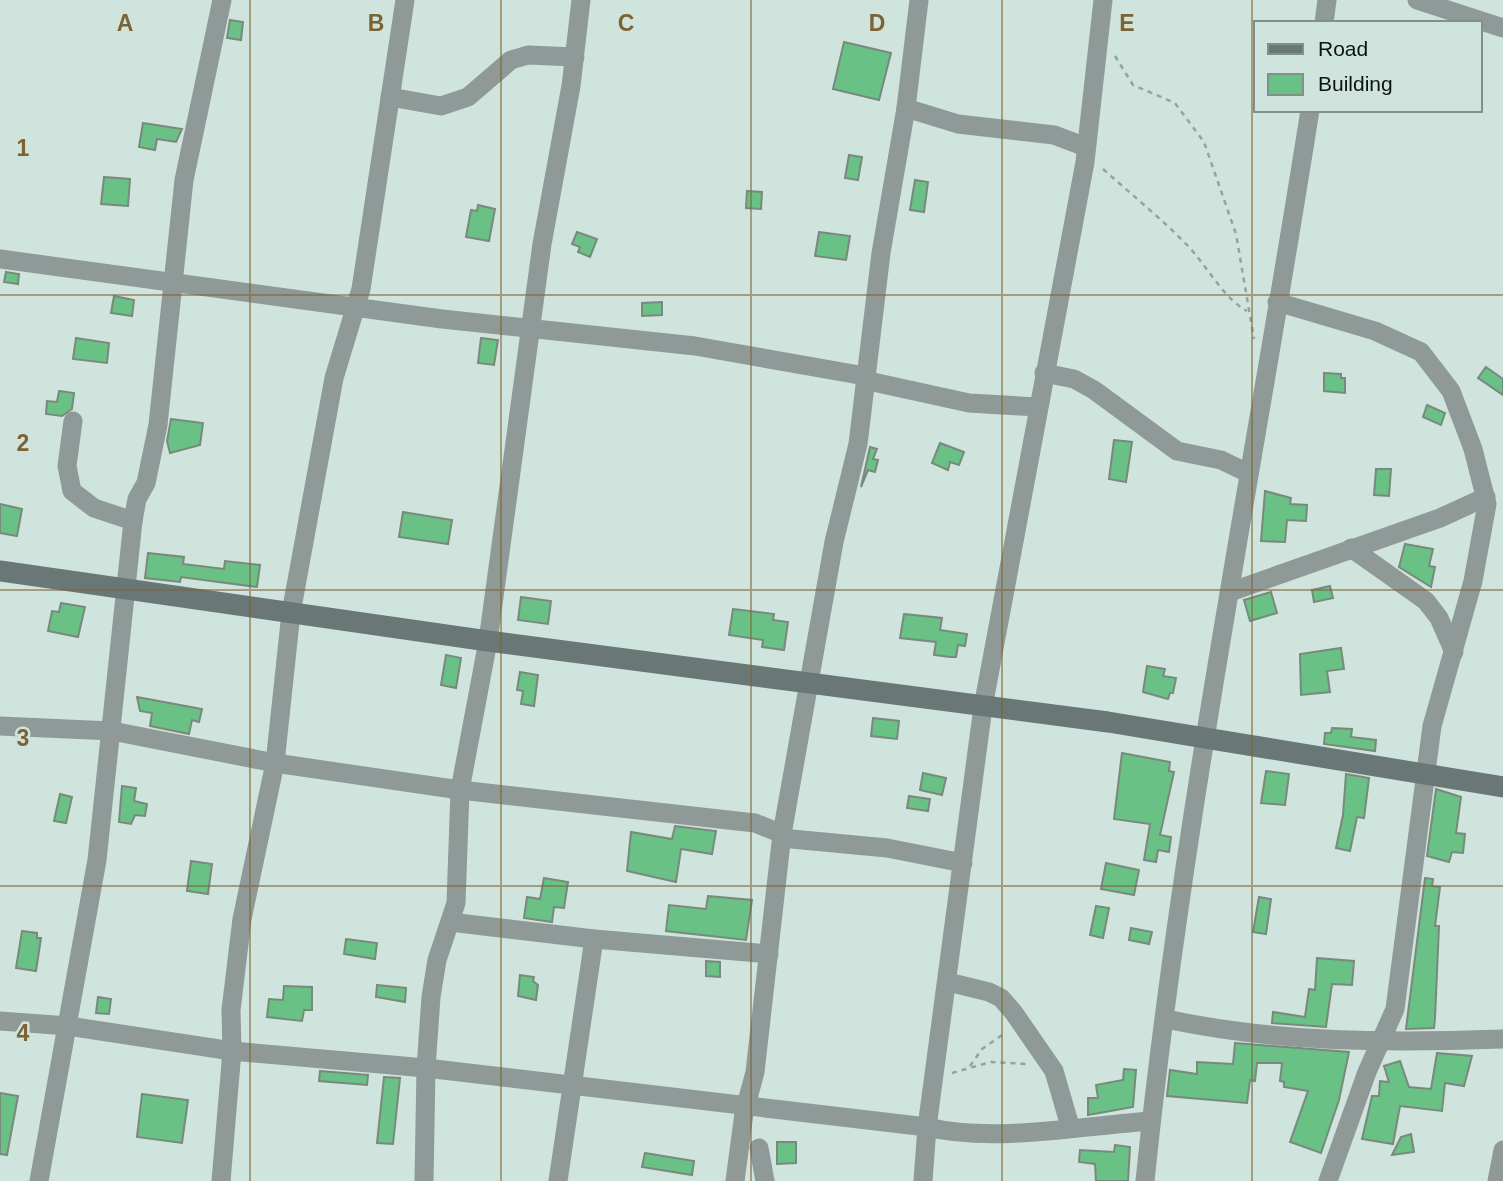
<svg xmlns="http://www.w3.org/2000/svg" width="1503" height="1181" font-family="Helvetica,sans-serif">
  <rect width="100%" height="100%" fill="#cee4dc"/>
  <g fill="#69c185" stroke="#79897d" stroke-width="2">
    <path d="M230,20L243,22L241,40L227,38Z"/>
    <path d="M844,42L891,53L879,100L833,89Z"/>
    <path d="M143,123L182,129L176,142L157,139L155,150L139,147Z"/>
    <path d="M849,155L862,157L858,180L845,178Z"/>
    <path d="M104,177L130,179L128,206L101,204Z"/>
    <path d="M915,180L928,182L924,212L910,210Z"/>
    <path d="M747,191L762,192L761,209L746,208Z"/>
    <path d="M478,205L495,209L489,241L466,237L471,210L477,211Z"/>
    <path d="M577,232L597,239L590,257L578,252L580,247L572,244Z"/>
    <path d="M819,232L850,236L846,260L815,256Z"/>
    <path d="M6,272L19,274L18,284L4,282Z"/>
    <path d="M114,296L134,300L132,316L111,313Z"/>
    <path d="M662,302V315L642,316V303Z"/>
    <path d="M76,338L109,343L107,363L73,359Z"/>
    <path d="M481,338L498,340L494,365L478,363Z"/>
    <path d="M1486,367L1503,379V395L1478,378Z"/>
    <path d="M1324,373L1341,374V378H1345V393L1324,391Z"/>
    <path d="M59,391L74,393L72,409L62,416L46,414L47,401L57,402Z"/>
    <path d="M1427,405L1445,413L1441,425L1423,417Z"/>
    <path d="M171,419L203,423L200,445L170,453L167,441Z"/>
    <path d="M1114,440L1132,442L1126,482L1109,479Z"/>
    <path d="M940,443L964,452L959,465L950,462L948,470L932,463Z"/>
    <path d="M870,447L877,449L873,459L878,460L875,472L868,470L861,487Z"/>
    <path d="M1376,469H1391L1389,496L1374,495Z"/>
    <path d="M1265,491L1291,498L1290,504L1307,505L1306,521L1287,520L1285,542L1261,541Z"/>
    <path d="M0,504L22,509L17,536L0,533Z"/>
    <path d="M403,512L452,520L448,544L399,537Z"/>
    <path d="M1405,544L1433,549L1429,566L1435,567L1431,587L1399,567Z"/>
    <path d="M148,553L184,557L183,564L224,569L225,561L260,565L257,587L181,577L180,582L145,578Z"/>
    <path d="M1330,586L1333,598L1314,602L1312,590Z"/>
    <path d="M1271,592L1277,613L1250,621L1244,600Z"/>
    <path d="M521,597L551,601L548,624L518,620Z"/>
    <path d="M61,603L85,607L78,637L48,631L52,611L59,612Z"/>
    <path d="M733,609L774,614L773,620L788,622L784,650L762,647L763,640L729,635Z"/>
    <path d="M904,614L942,618L940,630L967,634L965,646L958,645L956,657H950L934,655L936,642L900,638Z"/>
    <path d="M1341,648L1344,669L1327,671L1330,692L1301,695L1300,654Z"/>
    <path d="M446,655L461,658L456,688L441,685Z"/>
    <path d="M1147,666L1165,669L1163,676L1176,678L1173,693H1170L1168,699L1143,692Z"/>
    <path d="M520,672L538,675L534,706L521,704L523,691L517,690Z"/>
    <path d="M137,697L202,709L199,722L192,720L189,734L150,726L152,713L140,711Z"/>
    <path d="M873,718L899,721L897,739L871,736Z"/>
    <path d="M1332,728L1352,729L1351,737L1376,740L1375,751L1324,744L1325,733H1331Z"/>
    <path d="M1122,753L1170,762L1169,771L1174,772L1160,835L1171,837L1169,852L1158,850L1156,862L1144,860L1150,824L1114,819Z"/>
    <path d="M1266,771L1289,774L1285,805L1261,803Z"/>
    <path d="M923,773L946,778L942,795L920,790Z"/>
    <path d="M1346,774L1369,778L1364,818L1357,817L1350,851L1336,848L1343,815Z"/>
    <path d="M122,786L136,788L134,801L147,804L145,816L135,815L131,824L119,822Z"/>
    <path d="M1436,789L1461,797L1456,833L1465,834L1463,853L1452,852L1449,862L1427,856Z"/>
    <path d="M60,794L72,797L66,823L54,821Z"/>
    <path d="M909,796L930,799L928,811L907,808Z"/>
    <path d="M675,826L716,831L712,854L681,849L676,882L627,871L631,832L672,839Z"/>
    <path d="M191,861L212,864L208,894L187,891Z"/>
    <path d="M1106,863L1139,870L1134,895L1101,889Z"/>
    <path d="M544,878L568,882L564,908L554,907L552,922L524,918L527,897L540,899Z"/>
    <path d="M1425,878L1433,879L1432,886L1440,887L1435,926H1439L1435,1018L1434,1028L1406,1029Z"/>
    <path d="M708,896L752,900L746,940L666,931L669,905L706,909Z"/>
    <path d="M1259,897L1271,899L1266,934L1253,932Z"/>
    <path d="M1096,906L1109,908L1103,938L1090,935Z"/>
    <path d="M1131,928L1152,932L1149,944L1129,940Z"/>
    <path d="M22,931L37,933V938H41L36,971L16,968Z"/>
    <path d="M346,939L377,943L375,959L344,954Z"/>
    <path d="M1317,958L1354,961L1352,985L1332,984L1326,1027L1272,1023L1273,1012L1305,1017L1309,989L1315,990Z"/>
    <path d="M706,961L720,962V977L706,976Z"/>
    <path d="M520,975L534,977L533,981L538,985L536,1000L518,996Z"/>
    <path d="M377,985L406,988L405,1002L376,997Z"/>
    <path d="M284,986L312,987V1010H304L302,1021L267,1017L269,999L283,1000Z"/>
    <path d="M98,997L111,999L109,1014L96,1013Z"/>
    <path d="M1235,1043L1349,1052L1339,1100L1321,1153L1290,1142L1308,1091L1284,1087V1082L1280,1081L1282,1063H1257L1255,1081L1250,1080L1247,1103L1167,1096L1170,1070L1197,1074V1062L1233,1064Z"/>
    <path d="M1437,1053L1472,1056L1464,1086L1445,1083L1442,1111L1400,1106L1393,1144L1362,1139L1372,1096H1379L1380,1081L1389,1082L1384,1066L1400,1061L1409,1087L1431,1089Z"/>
    <path d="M1124,1069L1136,1070L1133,1107L1088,1115V1098H1098L1096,1085L1123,1080Z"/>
    <path d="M320,1071L368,1075L367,1085L319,1081Z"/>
    <path d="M384,1077L400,1078L393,1144L377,1143Z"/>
    <path d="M0,1093L18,1096L7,1155L0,1154Z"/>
    <path d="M142,1094L188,1100L182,1143L137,1137Z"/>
    <path d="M1411,1134L1414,1152L1392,1155L1401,1137Z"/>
    <path d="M777,1142H796V1163L777,1164Z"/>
    <path d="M1115,1145L1130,1147L1128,1181H1096L1095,1164L1079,1162L1080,1150L1114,1152Z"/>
    <path d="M645,1153L694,1161L692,1175L642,1167Z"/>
  </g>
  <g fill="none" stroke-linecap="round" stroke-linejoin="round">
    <g stroke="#93a59e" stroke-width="2.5" stroke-dasharray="5 5" stroke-linecap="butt">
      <path d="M1115,56L1133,85L1175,103L1204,142L1236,234L1254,339"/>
      <path d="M1103,169C1132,195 1162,219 1188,246C1207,266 1223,298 1247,311"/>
      <path d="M970,1066L982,1049L1005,1033"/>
      <path d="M952,1073L991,1062L1027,1064"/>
    </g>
    <g stroke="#8f9998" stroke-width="19">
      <path d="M1417,0L1503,28"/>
      <path d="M1324,23L1327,0"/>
      <path d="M390,97L441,106L468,97L511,60L528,55L575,57"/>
      <path d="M906,108L958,124L1054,135L1086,147"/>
      <path d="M0,259L442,319L695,346L865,376"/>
      <path d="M1277,302L1375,331L1421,352L1451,391L1473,449L1487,504L1473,581L1432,726L1395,1009L1367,1072L1328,1181"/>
      <path d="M1044,373L1074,379L1094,390L1177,451L1221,460L1248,473"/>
      <path d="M864,380L969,403L1037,407"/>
      <path d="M73,421L67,466L72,491L94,508L133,521"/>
      <path d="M1351,548L1426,601L1439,618L1454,652"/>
      <path d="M1230,592L1440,518L1486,497"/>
      <path d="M0,726L112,731L275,763L460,790L755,823L782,834"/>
      <path d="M781,838L887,848L963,863"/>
      <path d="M450,922L594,939L769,954"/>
      <path d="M948,982L989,992L1001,998L1014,1013L1054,1071L1070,1126"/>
      <path d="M1166,1019C1278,1043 1389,1043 1503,1039"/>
      <path d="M0,1021L68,1026L232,1051L426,1068L927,1127C993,1143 1082,1126 1151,1121"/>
      <path d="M759,1148L765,1181"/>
      <path d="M39,1181L97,860L133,521L137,499L146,483L158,425L184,180L222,0"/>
      <path d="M221,1181L232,1051L231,1010L242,919L275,763L291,613L334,378L361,289L405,0"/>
      <path d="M424,1181L426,1068L431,997L437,960L456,903L460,790L488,641L542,244L571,86L581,0"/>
      <path d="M558,1181L594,939"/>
      <path d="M735,1181L744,1113L755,1072L782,834L834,542L858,444L881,253L906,108L919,0"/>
      <path d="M923,1181L927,1127L983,707L1085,162L1103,0"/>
      <path d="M1145,1181C1182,821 1254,467 1310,110"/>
      <path d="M1497,1181L1503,1150"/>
    </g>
    <path stroke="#697876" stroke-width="21" d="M0,571L488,641L1108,722L1503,787"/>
  </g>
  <path fill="none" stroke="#7d6334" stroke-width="2" stroke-opacity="0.55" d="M250,0V1181M501,0V1181M751,0V1181M1002,0V1181M1252,0V1181M0,295H1503M0,590H1503M0,886H1503"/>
  <g font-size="23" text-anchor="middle" font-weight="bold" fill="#7d6334" stroke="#cee4dc" stroke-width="5" stroke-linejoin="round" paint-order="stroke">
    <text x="125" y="31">A</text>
    <text x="376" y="31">B</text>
    <text x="626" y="31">C</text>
    <text x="877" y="31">D</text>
    <text x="1127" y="31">E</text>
    <text x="23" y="156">1</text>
    <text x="23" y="451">2</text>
    <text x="23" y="746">3</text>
    <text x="23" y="1041">4</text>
  </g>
  <rect x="1254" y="21" width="228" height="91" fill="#cee4dc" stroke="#80918b" stroke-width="2"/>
  <rect x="1268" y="44" width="35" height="10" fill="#697876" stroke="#80918b" stroke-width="2"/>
  <text x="1318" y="56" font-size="21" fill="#0c1411">Road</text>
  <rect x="1268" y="74" width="35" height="21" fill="#69c185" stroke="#80918b" stroke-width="2"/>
  <text x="1318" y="91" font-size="21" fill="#0c1411">Building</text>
</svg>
